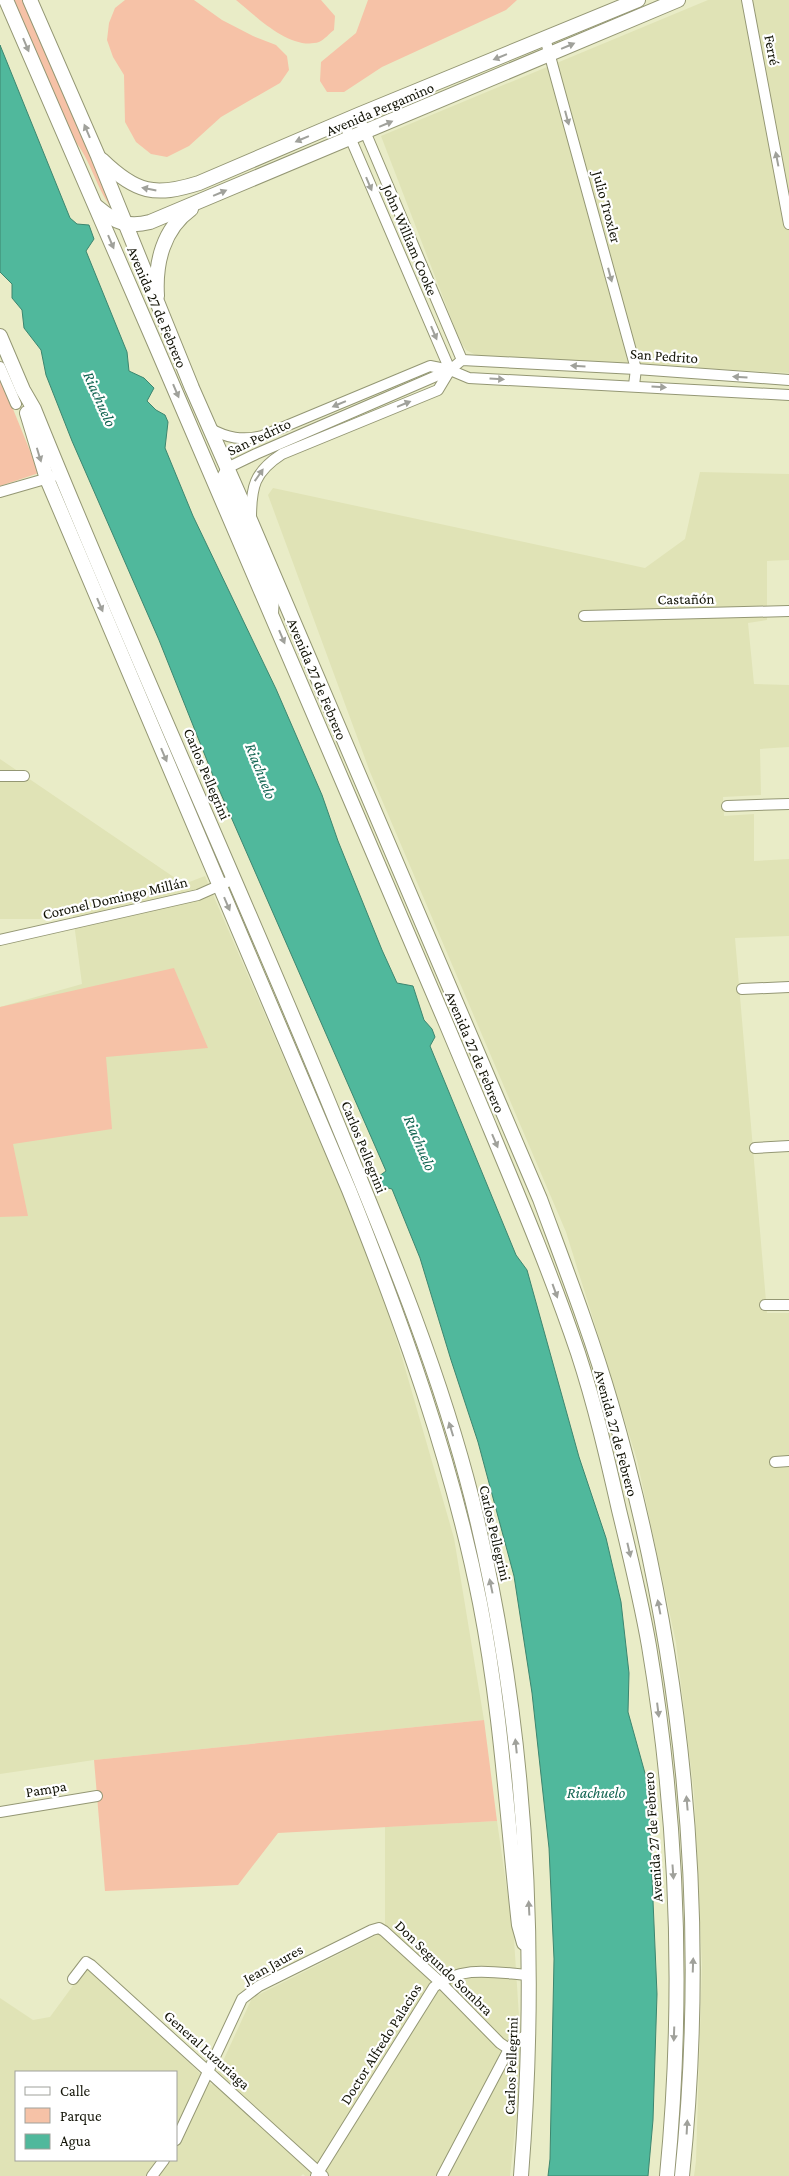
<svg xmlns="http://www.w3.org/2000/svg" width="789" height="2176" font-family="'Crimson Pro',serif">
  <rect width="100%" height="100%" fill="#e9ecc7"/>
  <g fill="#e0e3b6" fill-rule="evenodd">
    <path d="M708,0H789V373L478,356L466,350L459,339L381,136Z"/>
    <path d="M700,472L789,474V560L767,561V620L748,623L754,684L789,685V747L760,749L761,795L723,797L724,816L754,814V861L789,859V936L735,938L767,1313H789V2176H694L696,2161L702,1965L694,1793L676,1643L637,1460L566,1232L370,772L268,495L273,488L645,568L685,539Z"/>
    <path d="M0,759L184,884L205,876L372,1262L401,1354L454,1538L484,1720L94,1760L0,1774V1007L82,984L72,908L40,919H0Z"/>
    <path d="M497,1821L514,1939L522,2063L510,2176H305L303,2174L301,2176H0V1998L33,2020L50,2017L88,1965L212,2085L252,1998L385,1931V1827ZM16,2072H176V2160H16Z"/>
  </g>
  <g fill="#f6c2a7">
    <path d="M14,0H26L115,212C96,191 92,160 73,139Z"/>
    <path d="M125,0H194L222,20L253,36L276,45L287,56L289,70L280,83L221,117L189,146L167,157L151,154L136,142L125,122L124,75L113,57L107,40L109,23L115,8Z"/>
    <path d="M236,0H321L335,16L334,30C330,33 324,40 319,42C290,51 256,16 236,0Z"/>
    <path d="M368,0H517L506,10L382,67L344,92H327L320,81L321,62L356,33Z"/>
    <path d="M0,382H2L39,473L0,486Z"/>
    <path d="M174,968L208,1048L106,1057L112,1129L13,1144L28,1216L0,1217V1007Z"/>
    <path d="M484,1720L497,1821L278,1833L238,1885L105,1891L94,1760Z"/>
  </g>
  <path fill="#50b89c" stroke="#3d866f" d="M0,45L70,218L77,224L89,225L94,239L86,251L127,352L129,371L144,378L154,388L147,401L156,410L165,415L168,422L165,448L193,516L276,689L322,795L338,841L382,950L397,983L413,986L424,1020L432,1029L435,1037L430,1046L516,1255L527,1270L579,1457L606,1538L621,1602L629,1673L628,1712L648,1784L657,1994L653,2120L648,2176H548L550,2159L554,1959L549,1848L532,1693L514,1576L478,1442L451,1360L420,1258L392,1189L375,1185V1179L386,1171L214,778L159,640L72,441L46,375L41,350L24,328L22,310L12,298V284L0,272Z"/>
  <g fill="none" stroke-linecap="round" stroke-linejoin="round">
    <defs>
      <g id="minor">
        <path d="M747,0L789,224"/>
        <path d="M545,38L636,369L634,385"/>
        <path d="M358,115L462,360"/>
        <path d="M343,121L450,370"/>
        <path d="M0,367L16,404"/>
        <path d="M209,428C227,438 242,441 262,436L430,366L450,370L469,378L789,395"/>
        <path d="M0,492L52,477"/>
        <path d="M251,519C251,487 254,472 282,454L438,390L450,370"/>
        <path d="M273,614L274,597L222,477L227,468L256,454L450,370L462,360L636,369L789,380"/>
        <path d="M584,616L789,611"/>
        <path d="M0,776H24"/>
        <path d="M727,806L789,804"/>
        <path d="M0,940L198,895L234,879"/>
        <path d="M742,989L789,987"/>
        <path d="M755,1148L789,1146"/>
        <path d="M765,1305H789"/>
        <path d="M775,1462L789,1461"/>
        <path d="M0,1812L97,1796"/>
        <path d="M73,1979L86,1962L91,1965L323,2176"/>
        <path d="M176,2140L242,1999L259,1986L372,1930L379,1928L384,1931L440,1982L500,2043L509,2049"/>
        <path d="M152,2176L164,2160"/>
        <path d="M316,2176L434,1987C461,1964 497,1973 529,1975"/>
        <path d="M442,2176L509,2049L514,2042L529,2034"/>
      </g>
      <g id="major">
        <path d="M6,0C123,269 239,538 354,808C398,910 442,1013 485,1116C518,1195 551,1273 578,1353C595,1405 607,1457 619,1510C630,1555 641,1600 649,1646C678,1820 684,2000 667,2176"/>
        <path d="M30,0L98,156L192,388L251,522L540,1199C565,1267 591,1334 611,1403C684,1655 709,1915 682,2176"/>
        <path d="M102,160C136,193 155,197 199,183L358,115L638,0"/>
        <path d="M97,207C115,222 127,228 150,222L678,0"/>
        <path d="M157,296C155,263 163,229 191,209"/>
        <path d="M0,336L23,390L34,409C127,640 231,866 326,1096C380,1228 437,1360 472,1499C527,1721 539,1949 521,2176"/>
        <path d="M27,413L47,479L349,1190C403,1325 452,1461 480,1603C501,1710 507,1817 519,1925L524,1943"/>
      </g>
    </defs>
    <use href="#minor" stroke="#949774" stroke-width="12"/>
    <use href="#major" stroke="#949774" stroke-width="16"/>
    <use href="#minor" stroke="#fff" stroke-width="10"/>
    <use href="#major" stroke="#fff" stroke-width="14"/>
  </g>
  <defs><path id="oneway-solid" d="M-6-.8H1V-3.2L6.5 0L1 3.2V.8H-6Z" transform="scale(1.25)"/></defs>
  <g fill="#a0a19b">
    <use href="#oneway-solid" transform="translate(26 45) rotate(67)"/>
    <use href="#oneway-solid" transform="translate(568 46) rotate(-23)"/>
    <use href="#oneway-solid" transform="translate(500 57) rotate(158)"/>
    <use href="#oneway-solid" transform="translate(567 118) rotate(75)"/>
    <use href="#oneway-solid" transform="translate(386 124) rotate(-23)"/>
    <use href="#oneway-solid" transform="translate(87 131) rotate(-113)"/>
    <use href="#oneway-solid" transform="translate(302 139) rotate(157)"/>
    <use href="#oneway-solid" transform="translate(777 159) rotate(-101)"/>
    <use href="#oneway-solid" transform="translate(369 184) rotate(67)"/>
    <use href="#oneway-solid" transform="translate(149 189) rotate(-169)"/>
    <use href="#oneway-solid" transform="translate(220 193) rotate(-23)"/>
    <use href="#oneway-solid" transform="translate(111 242) rotate(67)"/>
    <use href="#oneway-solid" transform="translate(610 275) rotate(75)"/>
    <use href="#oneway-solid" transform="translate(434 333) rotate(67)"/>
    <use href="#oneway-solid" transform="translate(578 366) rotate(-177)"/>
    <use href="#oneway-solid" transform="translate(740 377) rotate(-176)"/>
    <use href="#oneway-solid" transform="translate(497 379) rotate(3)"/>
    <use href="#oneway-solid" transform="translate(659 387) rotate(3)"/>
    <use href="#oneway-solid" transform="translate(176 391) rotate(67)"/>
    <use href="#oneway-solid" transform="translate(339 404) rotate(157)"/>
    <use href="#oneway-solid" transform="translate(404 404) rotate(-22)"/>
    <use href="#oneway-solid" transform="translate(39 455) rotate(73)"/>
    <use href="#oneway-solid" transform="translate(259 475) rotate(-55)"/>
    <use href="#oneway-solid" transform="translate(100 605) rotate(67)"/>
    <use href="#oneway-solid" transform="translate(282 637) rotate(67)"/>
    <use href="#oneway-solid" transform="translate(164 755) rotate(67)"/>
    <use href="#oneway-solid" transform="translate(227 904) rotate(67)"/>
    <use href="#oneway-solid" transform="translate(495 1141) rotate(67)"/>
    <use href="#oneway-solid" transform="translate(555 1291) rotate(70)"/>
    <use href="#oneway-solid" transform="translate(451 1429) rotate(-107)"/>
    <use href="#oneway-solid" transform="translate(629 1550) rotate(77)"/>
    <use href="#oneway-solid" transform="translate(491 1586) rotate(-102)"/>
    <use href="#oneway-solid" transform="translate(659 1607) rotate(-101)"/>
    <use href="#oneway-solid" transform="translate(658 1710) rotate(83)"/>
    <use href="#oneway-solid" transform="translate(516 1746) rotate(-96)"/>
    <use href="#oneway-solid" transform="translate(687 1803) rotate(-95)"/>
    <use href="#oneway-solid" transform="translate(673 1872) rotate(86)"/>
    <use href="#oneway-solid" transform="translate(529 1908) rotate(-93)"/>
    <use href="#oneway-solid" transform="translate(693 1965) rotate(-88)"/>
    <use href="#oneway-solid" transform="translate(674 2034) rotate(92)"/>
    <use href="#oneway-solid" transform="translate(687 2127) rotate(-87)"/>
  </g>
  <g text-anchor="middle" dominant-baseline="central" stroke-width="4.5" stroke-linejoin="round" paint-order="stroke">
    <g font-size="15" fill="#121306" stroke="#fff">
      <text transform="translate(772 50) rotate(79)">Ferré</text>
      <text transform="translate(380 109) rotate(-23)">Avenida Pergamino</text>
      <text transform="translate(607 207) rotate(75)">Julio Troxler</text>
      <text transform="translate(410 240) rotate(67)">John William Cooke</text>
      <text transform="translate(157 307) rotate(67)">Avenida 27 de Febrero</text>
      <text transform="translate(664 356) rotate(4)">San Pedrito</text>
      <text transform="translate(259 437) rotate(-25)">San Pedrito</text>
      <text transform="translate(686 599) rotate(-1)">Castañón</text>
      <text transform="translate(317 679) rotate(67)">Avenida 27 de Febrero</text>
      <text transform="translate(207 774) rotate(67)">Carlos Pellegrini</text>
      <text transform="translate(115 898) rotate(-13)">Coronel Domingo Millán</text>
      <text transform="translate(475 1052) rotate(67)">Avenida 27 de Febrero</text>
      <text transform="translate(364 1147) rotate(68)">Carlos Pellegrini</text>
      <text transform="translate(616 1433) rotate(75)">Avenida 27 de Febrero</text>
      <text transform="translate(495 1533) rotate(77)">Carlos Pellegrini</text>
      <text transform="translate(46 1789) rotate(-9)">Pampa</text>
      <text transform="translate(653 1837) rotate(-94)">Avenida 27 de Febrero</text>
      <text transform="translate(273 1964) rotate(-29)">Jean Jaures</text>
      <text transform="translate(444 1968) rotate(44)">Don Segundo Sombra</text>
      <text transform="translate(381 2044) rotate(-58)">Doctor Alfredo Palacios</text>
      <text transform="translate(207 2050) rotate(42)">General Luzuriaga</text>
      <text transform="translate(511 2066) rotate(-88)">Carlos Pellegrini</text>
    </g>
    <g font-size="16" font-style="italic" fill="#126552" stroke="#fff">
      <text transform="translate(100 399) rotate(66)">Riachuelo</text>
      <text transform="translate(261 771) rotate(68)">Riachuelo</text>
      <text transform="translate(420 1143) rotate(67)">Riachuelo</text>
      <text x="596" y="1792">Riachuelo</text>
    </g>
  </g>
  <rect x="15" y="2071" width="162" height="90" fill="#ffffff" stroke="#a0a19b"/>
  <rect x="25" y="2087" width="25" height="8" fill="#ffffff" stroke="#a0a19b"/>
  <text x="60" y="2096" font-size="15" fill="#121306">Calle</text>
  <rect x="25" y="2108" width="25" height="15" fill="#f6c2a7" stroke="#a0a19b"/>
  <text x="60" y="2121" font-size="15" fill="#121306">Parque</text>
  <rect x="25" y="2134" width="25" height="15" fill="#50b89c" stroke="#a0a19b"/>
  <text x="60" y="2146" font-size="15" fill="#121306">Agua</text>
</svg>
